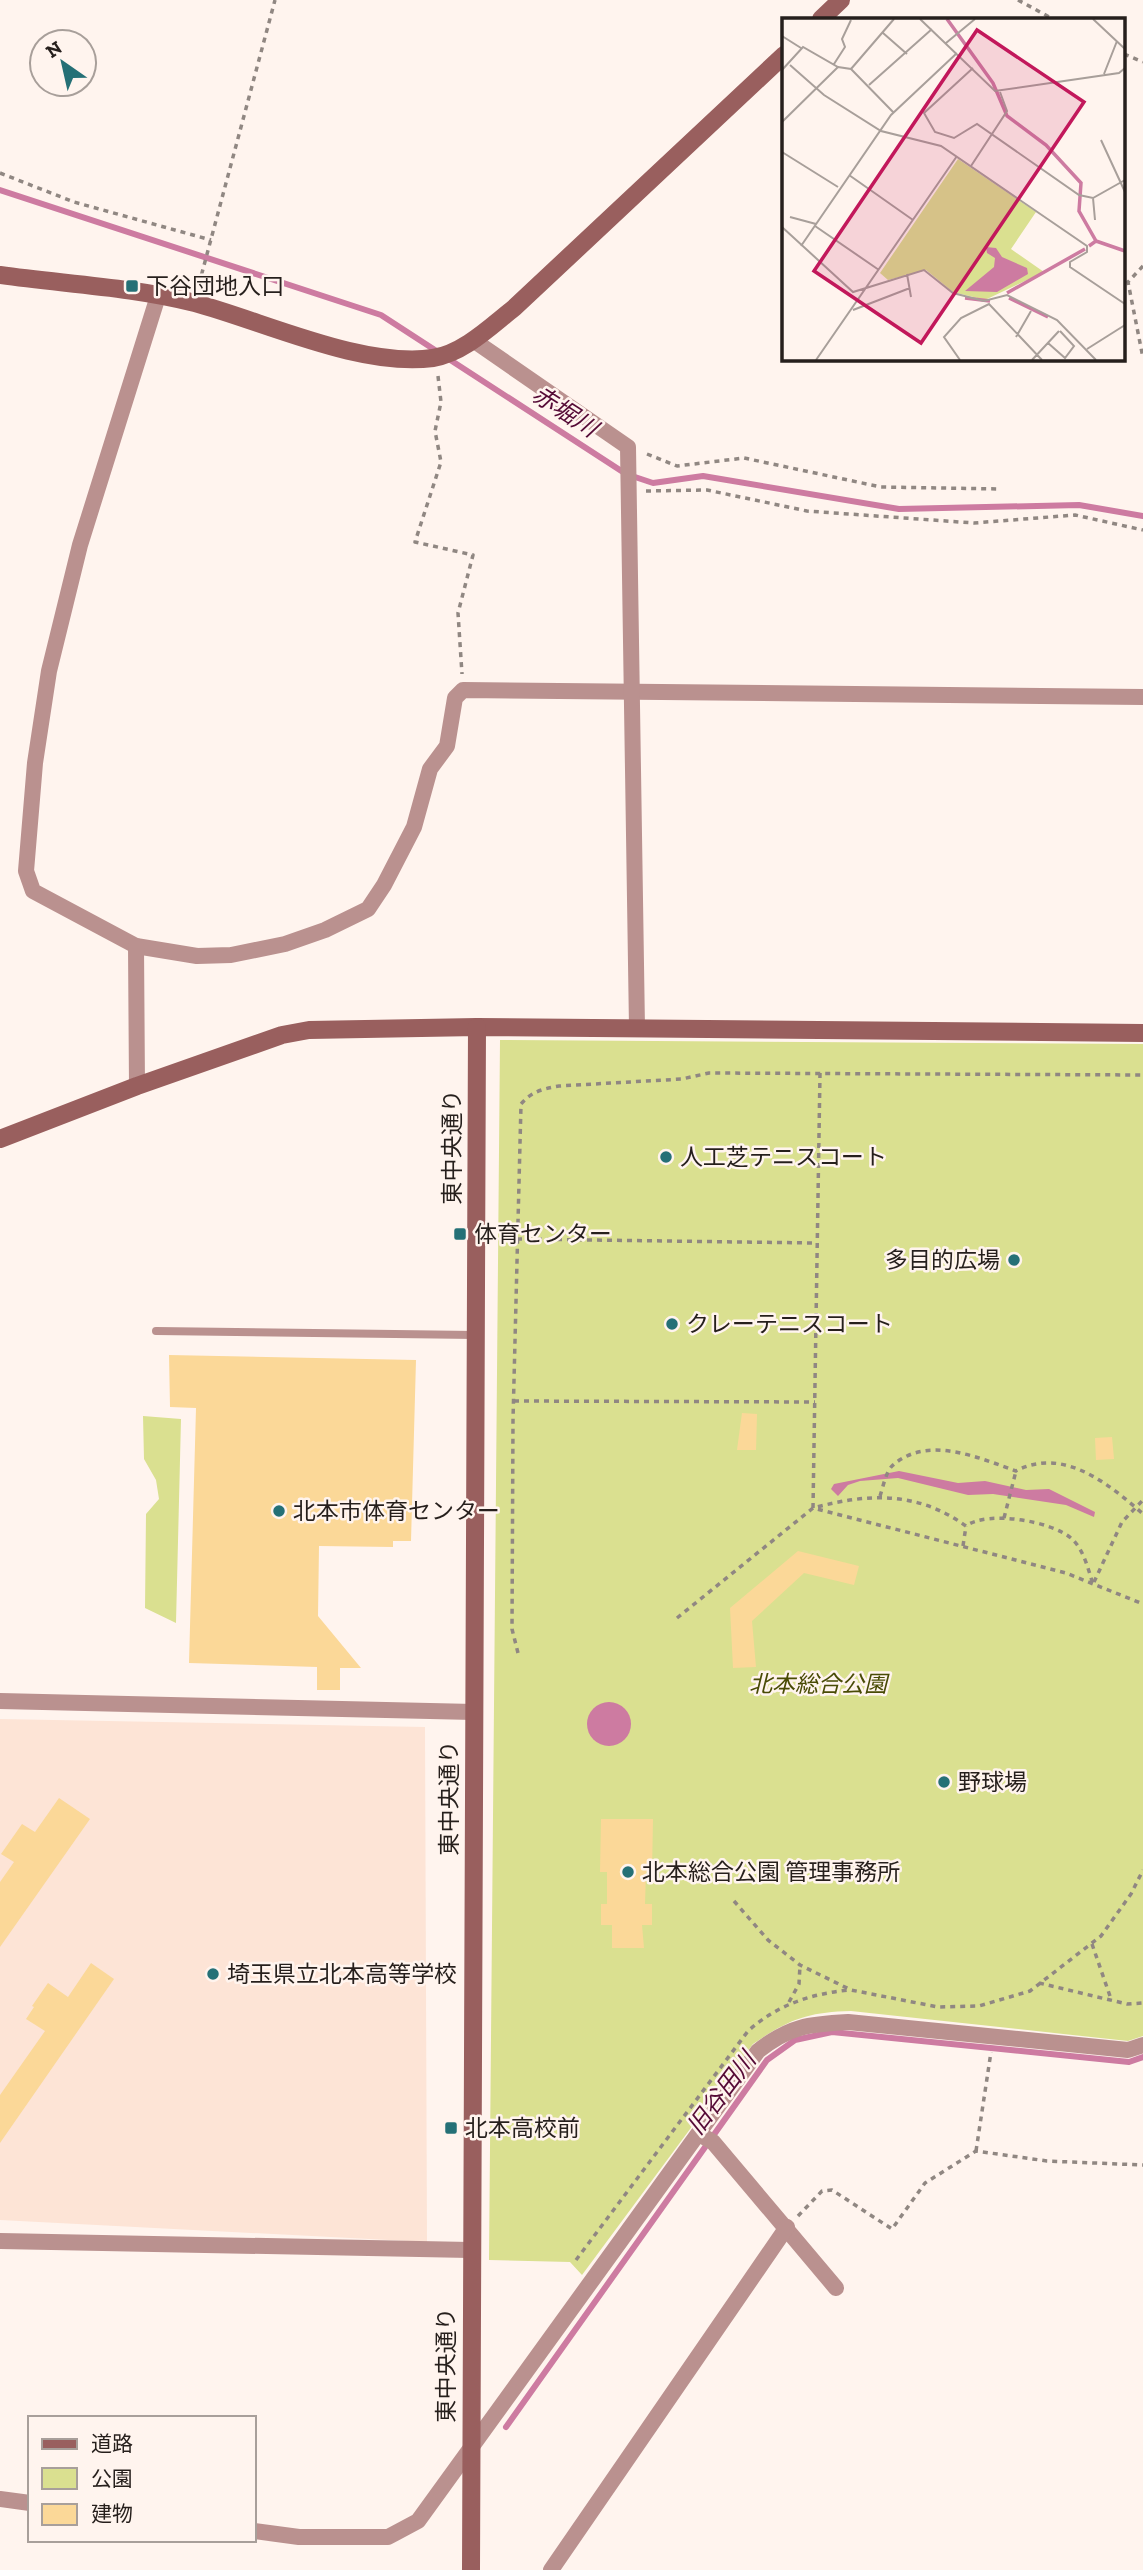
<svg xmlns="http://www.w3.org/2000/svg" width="1143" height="2570" font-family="'Zilla Slab','Noto Sans JP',serif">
  <rect width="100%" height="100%" fill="#fff4ee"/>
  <path fill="#fde4d6" d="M0,1719L425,1727L427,2242L0,2220Z"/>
  <g fill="#dae090">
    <path d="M500,1040L1143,1044V2036L1128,2041L851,2011C807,2012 788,2020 753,2044L582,2275L570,2262L489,2260Z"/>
    <path d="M143,1416L181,1419L176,1623L145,1608L146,1514L159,1499L156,1480L144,1459Z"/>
  </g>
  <g fill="#cd7ba1">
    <path d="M899,1471L958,1483L985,1481L1026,1490L1049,1489L1095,1512L1094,1517L1066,1505L993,1494L968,1495L898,1478L860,1481L848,1485L838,1496L831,1489L834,1484Z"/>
    <circle cx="609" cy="1724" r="22"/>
  </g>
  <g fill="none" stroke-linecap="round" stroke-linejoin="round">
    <g stroke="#cd7ba1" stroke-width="6">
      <path d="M0,190L381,315L626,474L653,483L703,476L899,509L1079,505L1143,516"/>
      <path d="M506,2427L767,2060L795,2040L832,2032L1129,2062L1143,2057"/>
    </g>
  </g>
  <g fill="#fbd898">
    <path d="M169,1355L416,1360L411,1541H393V1547L319,1546L318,1616L361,1668H340V1690H317V1667L189,1663L196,1408L170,1407Z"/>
    <path d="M742,1413L757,1414L756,1450H737Z"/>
    <path d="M1112,1437L1114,1459L1096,1460L1095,1438Z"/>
    <path d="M798,1551L859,1566L854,1585L804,1573L752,1621L756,1667L733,1668L730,1608Z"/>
    <path d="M59,1798L90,1819L0,1947V1882L14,1862L1,1854L22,1824L35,1832Z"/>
    <path d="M601,1819H653L652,1872H646L645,1904H652V1925H642L644,1948H612V1925H601V1904H607V1872H600Z"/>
    <path d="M91,1963L114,1979L0,2143V2095L45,2031L26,2019L34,2007L32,2006L48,1983L68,1997Z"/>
  </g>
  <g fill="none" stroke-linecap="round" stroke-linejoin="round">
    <g stroke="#908782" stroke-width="3.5" stroke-dasharray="5 5" stroke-linecap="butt">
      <path d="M1018,0L1053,19"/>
      <path d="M1124,54L1143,62"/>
      <path d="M0,173L74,202L211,240"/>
      <path d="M1143,266L1128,282L1143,358"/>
      <path d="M199,284L275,0"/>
      <path d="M438,376L441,402L435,431L441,462L415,542L473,555L458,613L462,674"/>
      <path d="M647,454L677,466L744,458L881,487L999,489"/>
      <path d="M646,491L707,490L807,511L974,523L1075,515L1143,530"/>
      <path d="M820,1073L813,1508C869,1493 917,1491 966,1526C987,1510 1053,1521 1072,1539C1084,1550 1088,1569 1093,1584"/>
      <path d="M517,1239L816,1243"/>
      <path d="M514,1401L815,1402"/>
      <path d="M880,1496C883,1487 886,1472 892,1466C927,1434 979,1458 1016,1471C1063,1446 1109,1484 1143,1514"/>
      <path d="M1004,1518L1016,1471"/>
      <path d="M963,1546L966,1526"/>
      <path d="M1094,1582L1122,1522L1143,1500"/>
      <path d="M677,1618L813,1508L1066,1573L1143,1604"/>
      <path d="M518,1653L512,1629L513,1420L521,1104C532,1091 543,1089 559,1086L682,1079L709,1073L1143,1075"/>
      <path d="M734,1901L768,1940L800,1965L851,1990L938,2007L979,2006L1030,1991L1101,1936L1131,1894L1143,1870"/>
      <path d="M1092,1944L1111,1999"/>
      <path d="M1039,1983L1127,2004L1143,2003"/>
      <path d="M789,2002L799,1984L800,1965"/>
      <path d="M976,2151L991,2052"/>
      <path d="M798,2216L822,2191L832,2190L892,2229L925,2183L976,2151L1047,2161L1143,2165"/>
      <path d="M576,2260L748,2031C777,2005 810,1994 849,1990"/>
    </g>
    <path stroke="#ba918f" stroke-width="8" d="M156,1331L475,1335"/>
    <g stroke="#ba918f" stroke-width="16">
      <path d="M158,296L80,545L49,671L35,763L26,871L33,891L136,946L197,956L231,955L285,944L325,930L368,909L384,885L414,827L430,769L447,746L455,698L463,690L1143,697"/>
      <path d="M473,340L628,447L637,1028"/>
      <path d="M136,946L137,1086"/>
      <path d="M0,1701L474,1712"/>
      <path d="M699,2134L713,2142L836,2288"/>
      <path d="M0,2241L470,2250"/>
      <path d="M0,2499L30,2503"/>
      <path d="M254,2531L299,2537H388L418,2521L758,2051C790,2026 809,2024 848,2022L1128,2050L1143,2045"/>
      <path d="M551,2570L787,2227"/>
    </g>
    <g stroke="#995f5e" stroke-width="18">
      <path d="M821,19L841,0"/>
      <path d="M0,275C64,284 133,287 195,303C265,322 362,368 433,358C464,353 491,326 514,308L784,55"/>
      <path d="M0,1139L137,1086L282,1035L309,1030L477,1027L1143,1033"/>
      <path d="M471,2570L477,1027"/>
    </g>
  </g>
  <g fill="#257076" stroke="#fff4ee" stroke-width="2.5">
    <rect x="125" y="279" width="14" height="14" rx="3.5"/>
    <circle cx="666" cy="1157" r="7"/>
    <rect x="453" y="1227" width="14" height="14" rx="3.5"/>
    <circle cx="1014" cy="1260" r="7"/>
    <circle cx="672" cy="1324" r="7"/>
    <circle cx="279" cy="1511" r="7"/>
    <circle cx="944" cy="1782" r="7"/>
    <circle cx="628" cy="1872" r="7"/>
    <circle cx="213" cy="1974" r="7"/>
    <rect x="444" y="2121" width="14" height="14" rx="3.5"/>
  </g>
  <g text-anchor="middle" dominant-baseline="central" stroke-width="5" stroke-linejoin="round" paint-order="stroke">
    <g font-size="23" fill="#261f1c" stroke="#fff4ee" text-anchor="start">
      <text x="146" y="286">下谷団地入口</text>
      <text x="680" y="1157">人工芝テニスコート</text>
      <text x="474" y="1234">体育センター</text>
      <text x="1000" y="1260" text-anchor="end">多目的広場</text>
      <text x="686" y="1324">クレーテニスコート</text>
      <text x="293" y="1511">北本市体育センター</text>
      <text x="958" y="1782">野球場</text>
      <text x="642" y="1872">北本総合公園 管理事務所</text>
      <text x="227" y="1974">埼玉県立北本高等学校</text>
      <text x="465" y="2128">北本高校前</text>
    </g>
    <g font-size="23" fill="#261f1c" stroke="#fff4ee">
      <text transform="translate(452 1147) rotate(-90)">東中央通り</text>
      <text transform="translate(449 1798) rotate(-90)">東中央通り</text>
      <text transform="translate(446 2365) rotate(-90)">東中央通り</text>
    </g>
    <g font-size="23" font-style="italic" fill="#494b05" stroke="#fff4ee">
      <text x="818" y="1684">北本総合公園</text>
    </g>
    <g font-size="24" font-style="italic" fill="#550a36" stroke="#fff4ee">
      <text transform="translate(565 411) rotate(33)">赤堀川</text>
      <text transform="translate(721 2093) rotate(-53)">旧谷田川</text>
    </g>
  </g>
  <g transform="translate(782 18)">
    <rect width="343" height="343" fill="#fff4ee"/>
    <path d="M176,141L254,194L229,231L262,254L203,282L171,274L144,252L106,262L98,255Z" fill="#dae090"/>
    <path d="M204,229L214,230L220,239L245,250L246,256L215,274L183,273L212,249L213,240L205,235Z" fill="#cd7ba1"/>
    <path fill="none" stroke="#cd7ba1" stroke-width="3.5" d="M165,1L211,65L225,98L264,127L299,165L297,193L314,223L307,228M314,223L343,233M225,275L303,231M183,280L208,283M227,280L266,299"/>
    <path fill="none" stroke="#a89f9a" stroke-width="2" d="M138,1L213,73L337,55L343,50M311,1L343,31M101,15L125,36M0,18L19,30M164,25L193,1M52,46L63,29L60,21L69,2M8,47L42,77L99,113L159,128L305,228V234L288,244V249L343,286M191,50L142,95L153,114L172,120L195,106L297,177L311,180L343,162M69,51L112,1M0,52L21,29L56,49L69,51L112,95M322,56L335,23M87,67L150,11M0,104L56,49M319,122L343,174M0,134L56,169M189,148L225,93L218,74M67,157L131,202M311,180L313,202M8,199L34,206M33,208L97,252M0,209L71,274L142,252L171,275L202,283L225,277L275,302L314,342M19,228L109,97L175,35M125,256L129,279M71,292L128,270M234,319L249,293M266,325L283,340L292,328L278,313M305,331L343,307M34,342L175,138M178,342L162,319L179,300L207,286L260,342M250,342L277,313"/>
    <path fill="#c2185b" fill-opacity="0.15" stroke="#c2185b" stroke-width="3.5" d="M195,12L302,84L139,325L32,253Z"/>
    <rect width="343" height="343" fill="none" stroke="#261f1c" stroke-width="3.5"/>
  </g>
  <rect x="28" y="2416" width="228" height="126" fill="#fff4ee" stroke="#a89f9a" stroke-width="2"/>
  <rect x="42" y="2439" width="35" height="10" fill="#995f5e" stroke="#a89f9a" stroke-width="2"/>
  <text x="91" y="2451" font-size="21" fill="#261f1c">道路</text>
  <rect x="42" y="2468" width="35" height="21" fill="#dae090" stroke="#a89f9a" stroke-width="2"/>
  <text x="91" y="2486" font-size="21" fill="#261f1c">公園</text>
  <rect x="42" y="2504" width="35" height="21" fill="#fbd898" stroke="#a89f9a" stroke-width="2"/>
  <text x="91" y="2521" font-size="21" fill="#261f1c">建物</text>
  <g transform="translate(63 63) rotate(326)"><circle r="33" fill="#fff4ee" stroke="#a89f9a" stroke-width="2"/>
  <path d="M0-5L12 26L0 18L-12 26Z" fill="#257076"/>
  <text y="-10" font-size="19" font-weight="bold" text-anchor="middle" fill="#261f1c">N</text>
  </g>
</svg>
